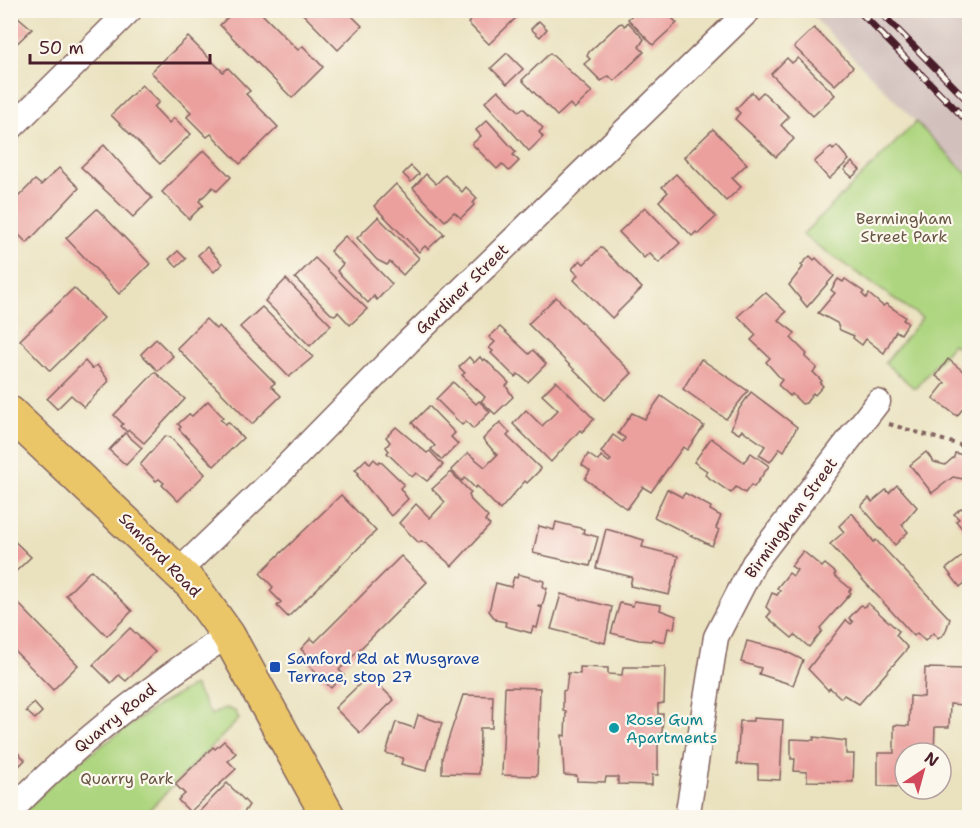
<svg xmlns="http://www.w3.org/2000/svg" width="980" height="828" font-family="'Shantell Sans',sans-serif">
  <rect width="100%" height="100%" fill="#fbf7ec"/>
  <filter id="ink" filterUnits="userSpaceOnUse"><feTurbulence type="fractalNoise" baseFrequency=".0167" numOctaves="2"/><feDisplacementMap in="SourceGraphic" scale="12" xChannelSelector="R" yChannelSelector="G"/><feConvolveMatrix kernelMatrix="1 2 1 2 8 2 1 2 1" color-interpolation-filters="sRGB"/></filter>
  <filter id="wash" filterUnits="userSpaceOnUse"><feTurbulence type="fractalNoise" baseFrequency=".008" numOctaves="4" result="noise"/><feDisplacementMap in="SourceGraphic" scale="24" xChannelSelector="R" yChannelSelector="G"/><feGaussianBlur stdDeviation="1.35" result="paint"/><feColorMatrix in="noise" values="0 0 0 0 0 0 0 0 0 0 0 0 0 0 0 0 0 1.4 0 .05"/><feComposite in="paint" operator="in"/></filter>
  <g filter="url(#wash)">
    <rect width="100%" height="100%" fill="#eae2bf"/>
    <path fill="#d1c0bc" d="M808,11H969V176L916,122Z"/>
    <g fill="#add57f" stroke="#7c7a55" stroke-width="1.5">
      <path d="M916,122L969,176L970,356L953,344L915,389L885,363L922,318L802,235Z"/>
      <path d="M194,685L211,715L226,708L235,711L239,719L142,817L19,818L58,777L157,706Z"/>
    </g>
    <g id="blocks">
      <g fill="#eba09e">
        <path d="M10,10L32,29L10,50Z"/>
        <path d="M235,10H258L298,50L303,46L323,67L292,98L220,25Z"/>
        <path d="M299,10H346L362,26L338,50Z"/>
        <path d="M475,10H524L489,44L468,23L478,13Z"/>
        <path d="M637,10H676L670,16L677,23L653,45L628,19Z"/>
        <path d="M539,21L547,29L540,37L531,29Z"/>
        <path d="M628,22L644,39L639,47L644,52L614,81L609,76L601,81L584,64L590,59L587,56L589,52L619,24L622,23L625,26Z"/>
        <path d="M814,28L853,67L835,85L794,47Z"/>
        <path d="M188,37L223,72L228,68L250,91L246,94L278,127L240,164L211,134L207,137L187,117L191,112L151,72Z"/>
        <path d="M507,53L523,69L507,84L491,68Z"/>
        <path d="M550,53L592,92L574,109L570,104L557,116L522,80Z"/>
        <path d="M787,58L792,63L798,58L835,95L813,116L771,74Z"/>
        <path d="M142,85L159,102L154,107L169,123L174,118L191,134L160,164L111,115Z"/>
        <path d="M498,90L519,111L523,108L543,128L539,132L543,137L529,151L485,102Z"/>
        <path d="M752,92L757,98L763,92L789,117L781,125L794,139L776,157L735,119L740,113L736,109Z"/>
        <path d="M487,120L516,152L513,155L519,161L509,171L502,164L497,169L472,144L481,136L476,130Z"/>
        <path d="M713,129L747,164L732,178L741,187L726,201L684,157Z"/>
        <path d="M104,145L152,198L133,217L81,167Z"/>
        <path d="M837,146L849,160L829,179L814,162L831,147L833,150Z"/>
        <path d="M204,150L231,177L217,191L213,187L199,201L203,205L189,219L162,192Z"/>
        <path d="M852,162L860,170L852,177L844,170Z"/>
        <path d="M411,166L419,174L411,182L403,174Z"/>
        <path d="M59,168L79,188L27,243L10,226V188L19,196L35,180L41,185Z"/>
        <path d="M426,174L436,184L445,175L462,192L466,187L477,198L473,203L474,205L461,218L454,212L445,221L413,188Z"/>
        <path d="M676,174L716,217L698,234L696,232L692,236L659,201L668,192L662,187Z"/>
        <path d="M396,184L444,234L428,249L425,246L419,252L374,206Z"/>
        <path d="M645,207L680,243L659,263L649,253L644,258L619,232Z"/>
        <path d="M97,209L150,264L119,294L66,238Z"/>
        <path d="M378,217L419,258L403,275L390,262L387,265L377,260L357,238Z"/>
        <path d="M345,236L392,284L377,300L374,296L368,303L337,271L343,264L330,251Z"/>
        <path d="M207,247L222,264L214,272L198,255Z"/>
        <path d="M601,247L642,288L612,318L574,280L578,275L572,269L580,260L584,264Z"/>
        <path d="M178,251L186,259L177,267L169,259Z"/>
        <path d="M810,256L814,260L816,258L834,276L807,307L789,285L803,267L801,265Z"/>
        <path d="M315,258L367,309L350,325L338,312L335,315L331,314L295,278Z"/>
        <path d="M286,279L331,325L310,346L265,301Z"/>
        <path d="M838,279L843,282L845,279L864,292L862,294L866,298L869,294L883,306L886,304L905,317L903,320L908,323L901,334L896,331L884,353L866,339L862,345L853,338L854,336L840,330L837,323L818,313L835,293L831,290Z"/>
        <path d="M74,288L104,318L50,371L20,340Z"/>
        <path d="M765,292L786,312L778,320L795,333L791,338L807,354L805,357L817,368L813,372L822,381L820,383L823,386L815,395L813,393L806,403L802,404L792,394L790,396L778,385L782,380L766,362L770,358L751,340L756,335L738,316Z"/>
        <path d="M556,297L632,373L605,400L528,324Z"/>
        <path d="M262,307L313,357L289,377L240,327Z"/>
        <path d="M206,319L216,329L219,326L275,383L271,386L281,396L252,424L177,348Z"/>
        <path d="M500,327L529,354L533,350L546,364L528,382L518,374L515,377L491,353L493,351L489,348L495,342L489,337Z"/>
        <path d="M156,339L173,356L158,371L141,354Z"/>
        <path d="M469,357L474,363L480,357L483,361L485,359L509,383L506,386L513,397L495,414L481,401L485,397L462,375L465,373L459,367Z"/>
        <path d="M701,359L748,391L726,419L683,389Z"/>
        <path d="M948,359L969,376V401L957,416L933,398L945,383L936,376Z"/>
        <path d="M85,361L92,369L97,365L109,381L84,407L71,395L57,409L47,399Z"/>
        <path d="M155,372L185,399L144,443L129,430L127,432L121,426L123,424L114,415Z"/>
        <path d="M556,381L594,419L582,432L580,430L551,462L513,424L526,410L542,426L558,410L542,395Z"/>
        <path d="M453,382L476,404L479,401L490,412L473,429L466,421L462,425L436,399Z"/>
        <path d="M751,392L797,427L784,451L780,448L770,462L759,455L765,446L742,430L739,434L731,429L739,409Z"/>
        <path d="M661,396L704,426L687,450L683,447L651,492L643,487L627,509L585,479L590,471L582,465L588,454L598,461L601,456L609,462L611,460L601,452L613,435L623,442L625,438L618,433L632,413L645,419Z"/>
        <path d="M208,401L223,417L220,419L225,424L228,422L243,438L214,466L179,429L181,427L178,424L189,414L192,416Z"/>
        <path d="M429,406L455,433L451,437L458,444L442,460L431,449L435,446L412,423Z"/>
        <path d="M500,422L510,433L507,436L541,469L527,483L525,481L500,510L477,486L475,488L465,478L462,481L451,470L468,453L485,467L497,455L483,439Z"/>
        <path d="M396,427L427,453L430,451L443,465L427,481L416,473L412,477L387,453L389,451L386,447L390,442L386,437Z"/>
        <path d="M125,433L142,448L126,465L109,450Z"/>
        <path d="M165,436L170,437L205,474L178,501L162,485L164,483L159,479L156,481L140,465Z"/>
        <path d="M711,438L744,462L751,453L769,466L754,487L751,485L745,493L736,487L731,493L705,475L707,471L694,462Z"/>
        <path d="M926,452L934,462L945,465L954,457L955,453L967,456L969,459V480L953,477L932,493L910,465Z"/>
        <path d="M366,459L370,464L374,459L378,463L380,461L404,484L400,488L408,499L391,516L357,475L359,473L355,470Z"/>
        <path d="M451,472L471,493L469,495L471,500L488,517L485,521L490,525L452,566L427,544L421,541L419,543L399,523L416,504L430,518L445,502L432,489Z"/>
        <path d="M897,485L917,507L902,525L908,532L895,545L861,506L869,498L872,502L886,490L889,493Z"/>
        <path d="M667,489L682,497L685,493L711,507L710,510L721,516L716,528L719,530L712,546L654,517Z"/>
        <path d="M341,495L376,531L288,617L277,606L281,602L270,591L273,587L260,573Z"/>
        <path d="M961,508L969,513V537L956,521L959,519L954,514Z"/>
        <path d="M852,513L874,542L876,540L950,619L945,633L938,639L933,633L925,641L917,633L914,636L830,544L844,532L839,526Z"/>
        <path d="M556,522L584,529L583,533L598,537L590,566L533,553L539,526L554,530Z"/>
        <path d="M606,529L644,540L642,547L678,556L669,595L630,586L632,577L596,568Z"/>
        <path d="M10,537L31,557L10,577Z"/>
        <path d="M803,551L822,567L825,564L836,573L834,575L851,589L849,591L851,593L820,628L822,631L809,647L795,635L792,638L767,617L771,612L766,607L772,593L777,595L780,591L777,588L789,573L793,576L797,570L791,566Z"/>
        <path d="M965,554L969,560V579L960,587L946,569Z"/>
        <path d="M401,556L427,582L339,670L344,675L331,688L308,665L312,660L301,649L311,638L315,642Z"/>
        <path d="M91,570L132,611L107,636L66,595Z"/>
        <path d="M518,574L544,581L543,587L547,588L542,607L538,606L542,608L537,628L533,627L531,633L505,626L506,622L496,620L489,611L496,583L511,587L514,577L517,578Z"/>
        <path d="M561,594L612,607L605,643L551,629Z"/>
        <path d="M634,601L661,605L660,610L676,616L674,629L668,628L665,642L652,639L651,641L639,640L611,633L620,603L633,606Z"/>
        <path d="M18,603L78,665L53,690L10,646V610Z"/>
        <path d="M868,603L899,631L896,635L908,648L859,704L844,695L841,698L830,688L828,690L808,669L846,620L851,624L853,622L849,618L861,605L864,607Z"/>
        <path d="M130,628L155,652L126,681L119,675L111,683L93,665Z"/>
        <path d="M747,641L783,650L803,660L793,685L759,674L761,668L741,662Z"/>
        <path d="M580,667L608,668V674L622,675L623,667H665L664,703L658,704V714H663L662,733L658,734V775H652V785L618,784V777H606L605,782L577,781V776L564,775L562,735L565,736L566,712L563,711V691L566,690L568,673L580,674Z"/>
        <path d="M925,668L966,669L965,705L950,704L949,727H935L934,753H905V787L878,786V753H894V725L909,726L910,696L924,697Z"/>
        <path d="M369,675L394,700L360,733L335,708Z"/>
        <path d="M505,687L540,688L537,776L502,775Z"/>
        <path d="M463,695L493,696L492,728H480L479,774L442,773V758Z"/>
        <path d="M34,703L42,712L35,719L26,711Z"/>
        <path d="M418,715L442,723L426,771L401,764L403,758L386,753L396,722L414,728Z"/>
        <path d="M753,718L783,720L780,780L758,779V765L737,764L740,721H753Z"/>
        <path d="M814,737L846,741V754H854L853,782L807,781V772L794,771L795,759H791V739L814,740Z"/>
        <path d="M224,741L236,753L228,761L236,769L190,812L178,800L185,794L175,784L213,747L215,749Z"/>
        <path d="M10,745L25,760L10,775Z"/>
        <path d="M227,783L249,805L245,811L239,818H193Z"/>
      </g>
    </g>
  </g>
  <g filter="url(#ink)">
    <use href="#blocks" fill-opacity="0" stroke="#82635f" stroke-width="1.5"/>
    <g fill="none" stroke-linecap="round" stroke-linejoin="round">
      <defs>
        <g id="street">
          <path d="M10,129L130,10"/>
          <path d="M179,571L268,485L408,342L749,10"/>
          <path d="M10,812C75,744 150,687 228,635"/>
          <path d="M687,818L716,637L754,563L878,402"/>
        </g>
        <path id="primary" d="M10,413L192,585L228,635L329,818"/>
      </defs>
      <use href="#street" stroke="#82635f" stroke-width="27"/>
      <use href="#primary" stroke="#82635f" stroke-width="36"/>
      <path stroke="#82635f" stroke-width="4" stroke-dasharray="4.5 4.5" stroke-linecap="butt" d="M889,424L970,448"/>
      <use href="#street" stroke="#fff" stroke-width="24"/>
      <use href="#primary" stroke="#ebc669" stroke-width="33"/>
      <defs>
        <g id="rail">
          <path d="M858,10L970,124"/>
          <path d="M878,10L970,103"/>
        </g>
      </defs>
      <use href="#rail" stroke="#4a1f2b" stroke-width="7"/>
      <use href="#rail" stroke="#fbf7ec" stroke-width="4.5" stroke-dasharray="14" stroke-linecap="butt"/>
    </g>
  </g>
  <rect fill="#1a4fb4" stroke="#fbf7ec" stroke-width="2" x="269" y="661" width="12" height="12" rx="3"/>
  <circle fill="#0f9aa8" stroke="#fbf7ec" stroke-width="2" cx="614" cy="728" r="6"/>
  <g text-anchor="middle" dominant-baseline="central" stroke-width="4.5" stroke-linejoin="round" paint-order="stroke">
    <g font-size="16" fill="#685644" stroke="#fbf7ec">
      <text x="904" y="218">Bermingham<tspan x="904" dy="18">Street Park</tspan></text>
      <text x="127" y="778">Quarry Park</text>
    </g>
    <g font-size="16" fill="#4a1f2b" stroke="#fbf7ec">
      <text transform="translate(462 289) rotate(-44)">Gardiner Street</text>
      <text transform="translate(791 518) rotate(-54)">Birmingham Street</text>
      <text transform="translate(160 555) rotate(46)">Samford Road</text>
      <text transform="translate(115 718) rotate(-39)">Quarry Road</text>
    </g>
    <g font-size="16" fill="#164399" stroke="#fbf7ec" text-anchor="start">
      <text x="287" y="658">Samford Rd at Musgrave<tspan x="287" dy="18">Terrace, stop 27</tspan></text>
    </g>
    <g font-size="16" fill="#0d838f" stroke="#fbf7ec" text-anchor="start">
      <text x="626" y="719">Rose Gum<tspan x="626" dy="18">Apartments</tspan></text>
    </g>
  </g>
  <rect width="980" height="828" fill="none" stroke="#fbf7ec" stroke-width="36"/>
  <g transform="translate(923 771) rotate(36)"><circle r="28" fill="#fbf7ec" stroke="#b4a19f" stroke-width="1.5"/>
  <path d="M0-4.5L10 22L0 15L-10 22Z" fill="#d1495b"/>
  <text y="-9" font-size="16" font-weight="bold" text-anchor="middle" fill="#4a1f2b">N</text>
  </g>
  <path d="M30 54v9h180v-9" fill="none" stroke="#4a1f2b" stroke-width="3"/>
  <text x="39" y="54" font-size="18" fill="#4a1f2b" stroke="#fbf7ec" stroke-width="4.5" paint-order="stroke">50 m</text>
</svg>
